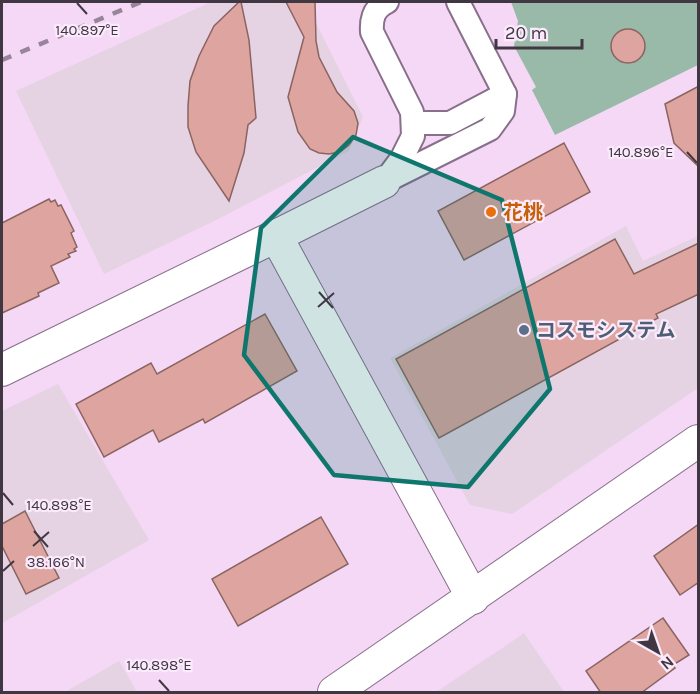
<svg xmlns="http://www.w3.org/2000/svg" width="700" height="694" font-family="Karla,'Noto Sans JP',sans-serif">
  <rect width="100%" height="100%" fill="#f4d8f6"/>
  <g fill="#e5d2e3">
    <path d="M211,2H285L299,27L314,19L363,117L349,151L218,219L104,274L16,91Z"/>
    <path d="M626,226L643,261L698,236V388L512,514L470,505L390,358Z"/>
    <path d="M58,384L149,540L2,623V411Z"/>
    <path d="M524,633L564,692H436L507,645Z"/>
    <path d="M119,661L137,692H65Z"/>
  </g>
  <path fill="#9abaa9" d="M511,2H698V65L555,135L532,90L536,87L514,46L518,21Z"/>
  <g fill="#dea49f" stroke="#8a6461" stroke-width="1.5">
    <path d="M239,2H241L249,40L256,118L248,125L244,153L229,201L196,152L188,127V106L190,81L199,56L214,26Z"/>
    <path d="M286,2H315L316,41L319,57L337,92L354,111L358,123L356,135L349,145L340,152L329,154L319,153L310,149L298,132L288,97L304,37Z"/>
    <circle cx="628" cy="46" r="17"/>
    <path d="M699,86V167L674,143L665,104Z"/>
    <path d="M564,143L590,192L464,260L438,211Z"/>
    <path d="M49,199L51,202L55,200L58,206L61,205L74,231L71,233L77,247L74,249L76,251L68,254L70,257L51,266L59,283L38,293L39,296L2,313V223Z"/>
    <path d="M615,239L634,274L699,243V294L656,314L658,318L439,438L396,359Z"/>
    <path d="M265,314L297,371L205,423L203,419L159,442L153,430L104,457L76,404L151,363L157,374Z"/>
    <path d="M25,511L59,578L26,594L2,546V524Z"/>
    <path d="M321,517L348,564L238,626L212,579Z"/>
    <path d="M699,524V582L680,595L654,556Z"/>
    <path d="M663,618L689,655L673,665L675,668L641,693H601L586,671Z"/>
  </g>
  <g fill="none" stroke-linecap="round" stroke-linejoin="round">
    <defs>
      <g id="street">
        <path d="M413,123H450L505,94"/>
        <path d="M387,178L402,158L413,136L412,112L372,32C371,18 374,8 387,2"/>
        <path d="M384,182L490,129L503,111L505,94L458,2"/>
      </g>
      <g id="secondary">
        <path d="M276,236L384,182"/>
        <path d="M2,370L276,236L473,598"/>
        <path d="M334,692L698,441"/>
      </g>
    </defs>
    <use href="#street" stroke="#886f8a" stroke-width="26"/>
    <use href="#secondary" stroke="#886f8a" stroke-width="34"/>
    <use href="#street" stroke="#fff" stroke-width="22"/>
    <use href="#secondary" stroke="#fff" stroke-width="32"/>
    <path stroke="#988599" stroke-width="4.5" stroke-dasharray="10 10" stroke-linecap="butt" d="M2,60L141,2"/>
  </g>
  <path fill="#0f766e" fill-opacity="0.2" stroke="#0f766e" stroke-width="4.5" stroke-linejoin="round" d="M353,137L502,200L550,389L468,487L334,475L244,355L261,228Z"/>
  <path fill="none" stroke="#413742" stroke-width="2" d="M77,3L87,14M687,152L697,163M319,292L333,308M318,307L334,293M3,493L13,505M34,531L48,547M33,546L49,532M3,571L14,561M159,680L169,691"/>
  <circle fill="#e8710a" stroke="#fbeafc" stroke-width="2" cx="491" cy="212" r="6"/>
  <circle fill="#5c6f8a" stroke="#fbeafc" stroke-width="2" cx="524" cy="330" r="6"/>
  <g text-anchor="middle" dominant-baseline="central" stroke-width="4.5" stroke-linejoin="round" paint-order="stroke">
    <g font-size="20" font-weight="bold" fill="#c56008" stroke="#fbeafc" text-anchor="start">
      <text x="503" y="212">花桃</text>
    </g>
    <g font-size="20" font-weight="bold" fill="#4e5e75" stroke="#fbeafc" text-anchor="start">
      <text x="536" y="330">コスモシステム</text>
    </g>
  </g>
  <g font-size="15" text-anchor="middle" fill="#413742" stroke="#fbeafc" stroke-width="4.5" stroke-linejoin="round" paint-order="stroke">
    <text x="87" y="35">140.897°E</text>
    <text x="641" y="157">140.896°E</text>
    <text x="59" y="510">140.898°E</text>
    <text x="56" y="567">38.166°N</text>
    <text x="159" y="670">140.898°E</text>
  </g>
  <rect width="700" height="694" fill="none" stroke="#413742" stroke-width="6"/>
  <g transform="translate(658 652) rotate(140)" stroke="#fbeafc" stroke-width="4.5" paint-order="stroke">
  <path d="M0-4.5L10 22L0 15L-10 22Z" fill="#413742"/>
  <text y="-9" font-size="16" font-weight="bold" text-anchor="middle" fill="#413742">N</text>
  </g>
  <path d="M496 39v9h86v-9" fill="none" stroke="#413742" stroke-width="3"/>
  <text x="505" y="39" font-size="18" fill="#413742" stroke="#fbeafc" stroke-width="4.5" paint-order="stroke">20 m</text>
</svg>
